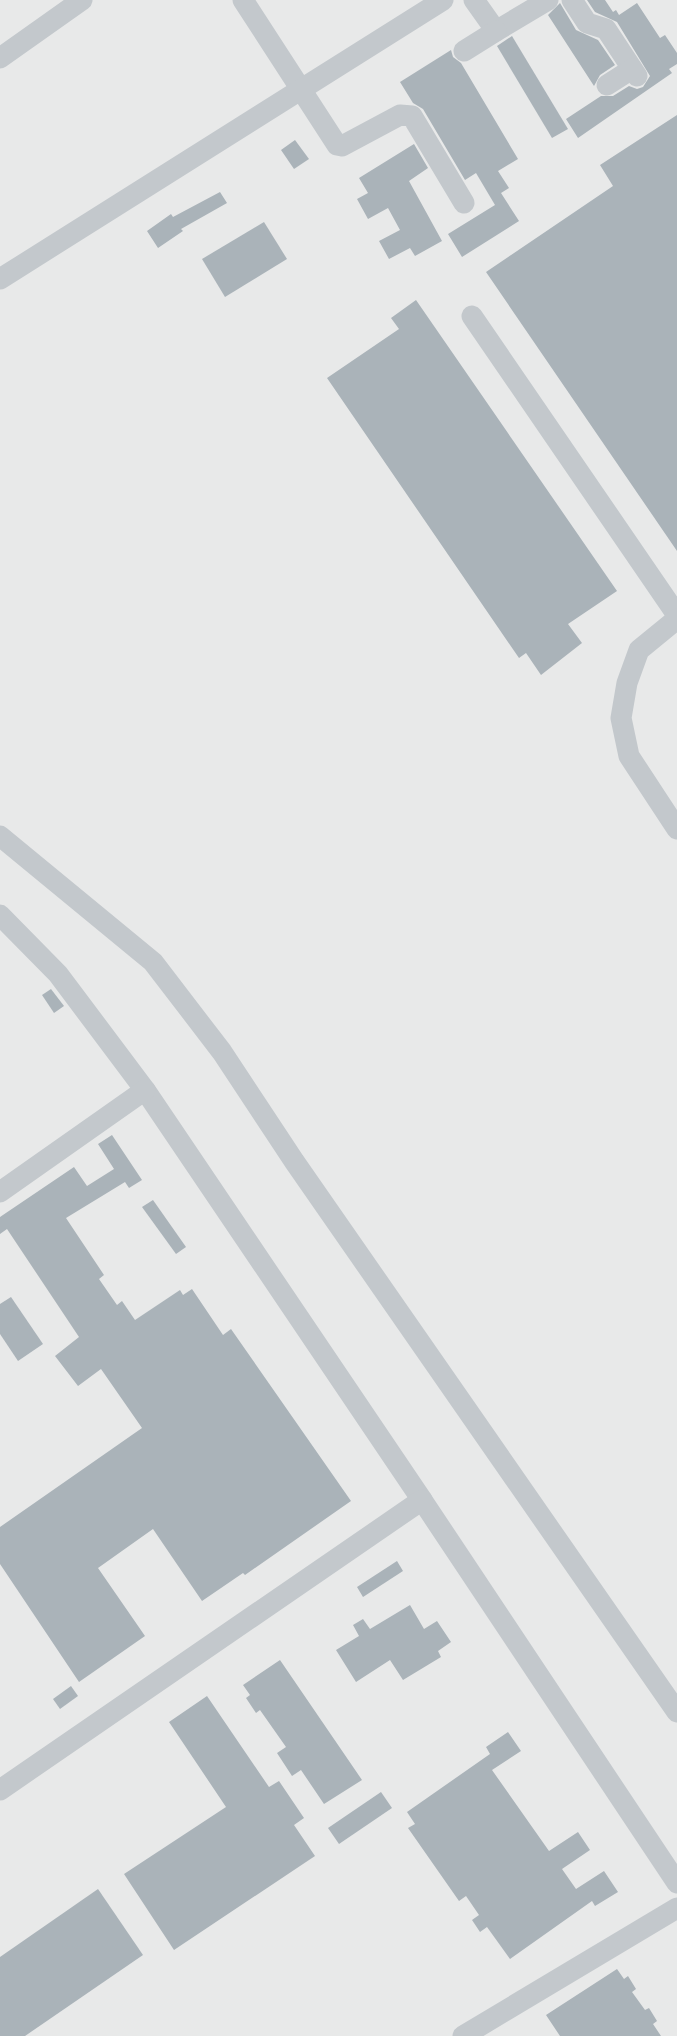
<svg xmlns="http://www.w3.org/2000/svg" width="677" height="2036" font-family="'Varela Round',sans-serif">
  <rect width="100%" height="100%" fill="#fafaf8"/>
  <rect fill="#e8e9e9" x="0" y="0" width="677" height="2036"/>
  <g fill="#aab3b9">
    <path d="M587,0H605L613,12L616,10L619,15L637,3L660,38L665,35L677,53V64L669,69L672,73L578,138L566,119L601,96H613L629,86L637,89L643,87L650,76L617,22L595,12Z"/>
    <path d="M560,3L576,30L598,40L615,65L600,75L594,86L548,15Z"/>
    <path d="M512,36L568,129L552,138L497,46Z"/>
    <path d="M451,50L453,57L461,63L518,159L498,171L509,188L501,193L519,221L462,257L448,234L495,205L476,173L465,180L423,109L413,103L400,82Z"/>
    <path d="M677,115V551L486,272L613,186L600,165Z"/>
    <path d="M295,140L309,159L294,169L281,150Z"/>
    <path d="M414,144L428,168L409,181L442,241L415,256L410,248L389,259L379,241L400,230L388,208L368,219L357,199L368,193L359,178Z"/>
    <path d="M220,192L227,203L181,229L183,231L158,248L147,231L171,214L173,217Z"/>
    <path d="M264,222L287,259L225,297L202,259Z"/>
    <path d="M416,300L617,591L568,624L582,643L541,675L526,653L519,658L327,378L399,329L391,318Z"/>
    <path d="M51,989L64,1006L54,1013L42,995Z"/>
    <path d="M112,1135L142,1180L129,1188L125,1182L66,1218L104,1275L99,1279L117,1305L122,1301L135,1320L180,1290L183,1295L192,1289L223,1335L231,1329L351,1501L245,1575L243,1573L202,1601L153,1529L98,1568L145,1636L79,1682L0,1564V1527L142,1428L101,1369L78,1386L55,1356L79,1337L7,1229L0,1234V1217L74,1167L87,1186L114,1169L98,1144Z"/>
    <path d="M153,1200L186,1247L176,1254L142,1207Z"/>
    <path d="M11,1297L43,1344L18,1361L0,1334V1304Z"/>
    <path d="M397,1561L403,1571L363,1597L357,1587Z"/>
    <path d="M410,1605L424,1629L437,1621L451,1642L438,1651L441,1657L403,1680L390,1660L356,1682L336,1650L359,1636L353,1625L363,1619L370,1629Z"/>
    <path d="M280,1660L362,1780L324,1804L301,1770L292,1776L277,1753L286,1747L260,1710L256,1713L246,1698L250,1695L243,1685Z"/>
    <path d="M71,1686L78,1696L60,1709L53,1699Z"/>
    <path d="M207,1696L269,1787L279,1781L304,1818L294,1825L315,1856L174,1950L124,1874L226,1807L169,1722Z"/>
    <path d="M508,1732L521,1751L492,1770L549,1851L578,1832L590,1850L562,1869L576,1889L604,1871L618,1892L595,1906L592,1901L510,1959L487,1927L480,1932L472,1920L479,1915L466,1896L459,1901L408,1828L415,1824L407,1812L490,1754L486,1747Z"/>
    <path d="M381,1792L392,1808L339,1844L328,1828Z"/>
    <path d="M98,1889L143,1955L25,2036H0V1957Z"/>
    <path d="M617,1969L624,1979L628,1976L636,1989L632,1992L645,2010L649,2008L657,2021L653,2024L661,2036H560L546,2015Z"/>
  </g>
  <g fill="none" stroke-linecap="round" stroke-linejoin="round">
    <g stroke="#c3c8cc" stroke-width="21">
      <path d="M243,0L337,145L342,146L400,115L412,116L464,203"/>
      <path d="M474,0L496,31L548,0"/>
      <path d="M572,0L587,23L606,29L637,76"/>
      <path d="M464,51L496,31"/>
      <path d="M0,58L82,0"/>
      <path d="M607,85L632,69"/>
      <path d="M0,279L443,0"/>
      <path d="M472,316L677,615"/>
      <path d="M677,619L639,650L627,683L621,718L629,756L677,829"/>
      <path d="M0,836L153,962L222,1052L294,1161L677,1712"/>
      <path d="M0,915L58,974L145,1090L422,1500"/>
      <path d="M0,1192L145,1090"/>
      <path d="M0,1790L422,1500L677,1883"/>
      <path d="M463,2036L677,1908"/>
    </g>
  </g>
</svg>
